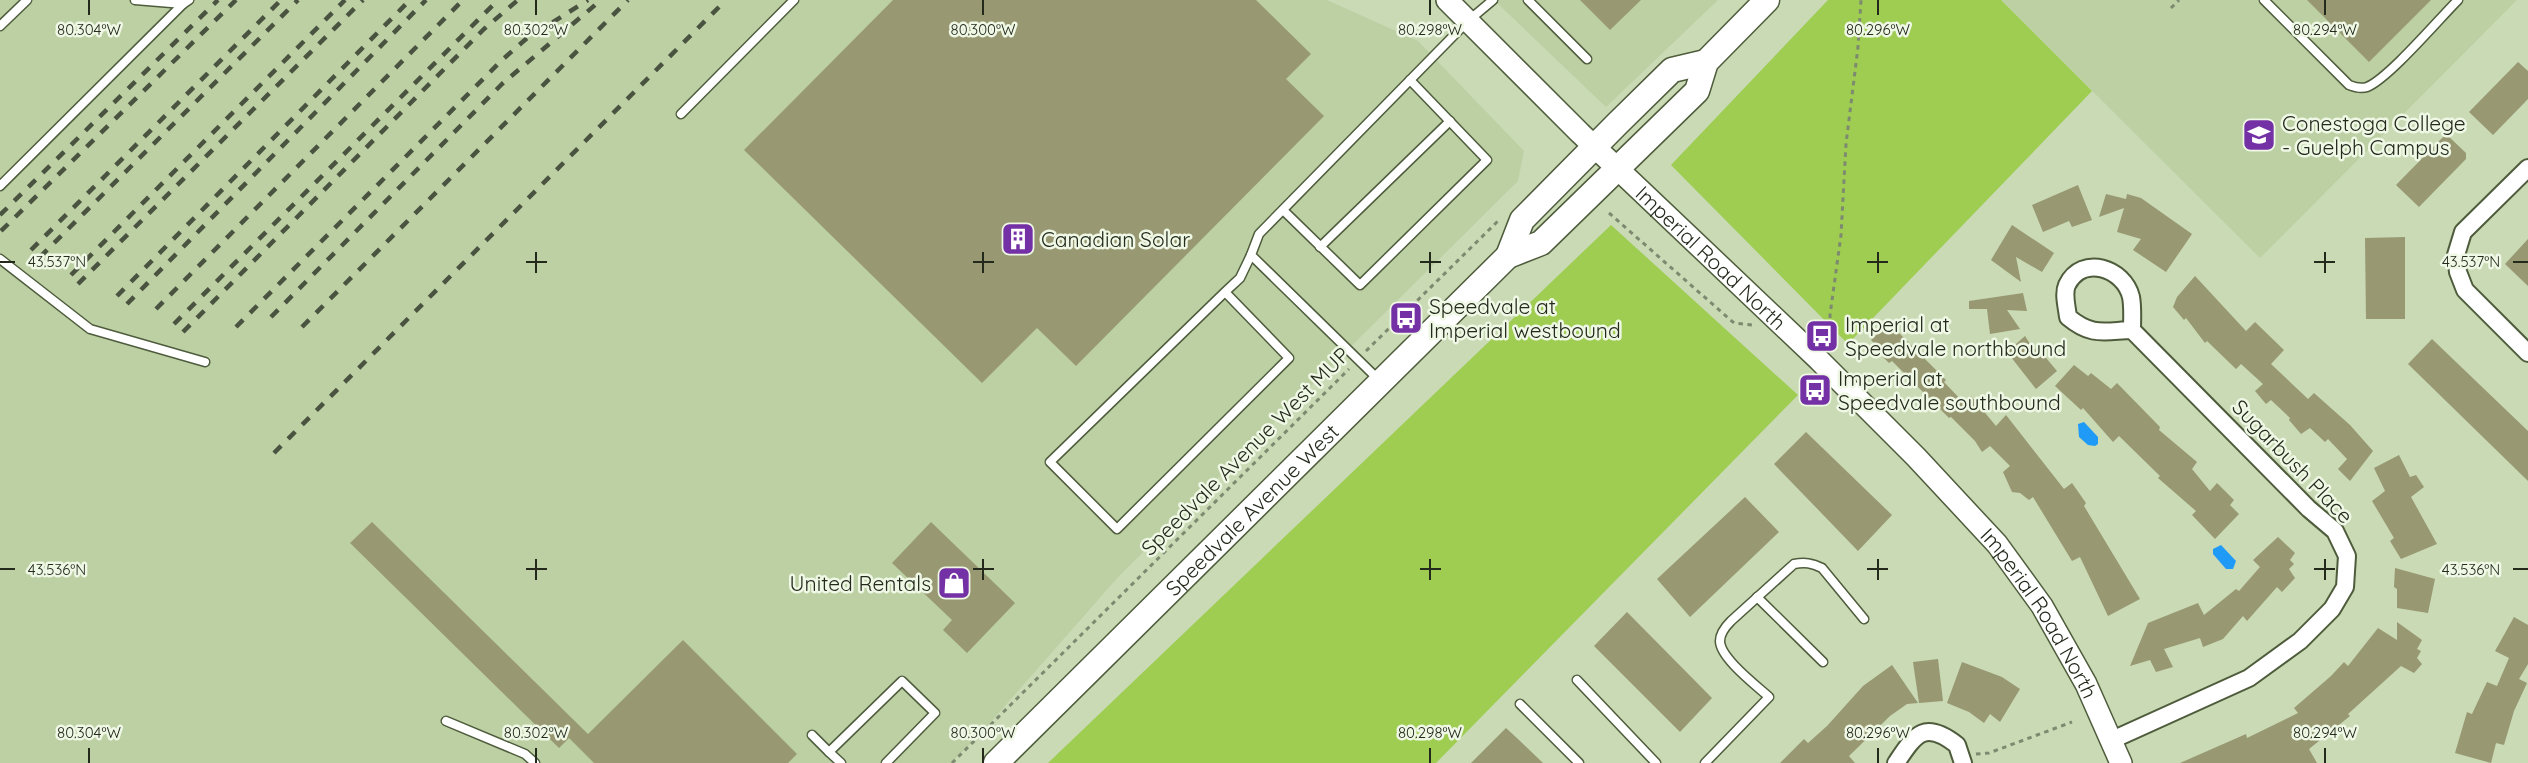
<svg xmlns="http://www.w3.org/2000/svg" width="2528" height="763" font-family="Quicksand,sans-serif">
  <rect width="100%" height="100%" fill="#c9dab5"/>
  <g fill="#bcd0a4">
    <path d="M0,0H1327L1418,41L1524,151L1518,181L1119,576L982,732L951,763H0Z"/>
    <path d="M1494,0H1718L1606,107Z"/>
    <path d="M2001,0H2517L2260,258Z"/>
  </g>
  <g fill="#9ecd52">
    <path d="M1828,0H2001L2092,91L1848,344L1671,165Z"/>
    <path d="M1611,225L1798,395L1436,763H1048Z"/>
  </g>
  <g fill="#1f9bf7">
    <path d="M2084,422L2098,437V444L2095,446L2088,445L2079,437L2078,424Z"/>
    <path d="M2221,545L2236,561L2233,569H2226L2213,554V549Z"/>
  </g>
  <g fill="#989872">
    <path d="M893,0H1256L1311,54L1286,79L1324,116L1076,366L1037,328L982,383L744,150Z"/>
    <path d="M1580,0H1641L1610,30Z"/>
    <path d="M2307,0H2431L2369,62Z"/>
    <path d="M2518,62L2528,71V99L2493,135L2469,112Z"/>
    <path d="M2446,134L2466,153V159L2419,207L2396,185Z"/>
    <path d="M2078,185L2092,220L2072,227L2069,221L2043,232L2032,205Z"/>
    <path d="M2106,194L2126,199L2127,194L2141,198L2192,234L2166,272L2133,250L2141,239L2117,232L2124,208L2099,217Z"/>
    <path d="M2012,225L2054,253L2042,272L2016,257L2021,282L1991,260Z"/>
    <path d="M2405,237V319H2366L2365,238Z"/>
    <path d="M2528,239V286L2505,264Z"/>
    <path d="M2195,276L2246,331L2255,322L2284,350L2271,364L2308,399L2314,393L2350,425L2373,451L2350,481L2338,469L2347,459L2328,439L2325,442L2310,428L2301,434L2289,420L2290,418L2271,400L2266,404L2255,391L2263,384L2241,364L2236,369L2207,341L2205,343L2186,318L2184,320L2173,307L2177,297Z"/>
    <path d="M2023,293L2027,311L2007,310L2020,329L1990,334L1987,309H1969V301Z"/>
    <path d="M1889,323L1946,380L1944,382L1963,402L1971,396L1996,426L2006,415L2064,489L2072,483L2086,503L2084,506L2140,599L2108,616L2080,557L2072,561L2033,497L2029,500L2020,493L2012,492L2003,472L2010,466L1990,446L1982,452L1975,441L1951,417L1949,418L1892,361L1889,363L1876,350L1878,347L1871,340Z"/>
    <path d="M2025,336L2034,350L2037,347L2057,371L2036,389L2007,352Z"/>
    <path d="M2432,339L2528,431V481L2408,364Z"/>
    <path d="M2074,365L2088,376L2091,373L2111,389L2117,383L2160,427L2159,430L2197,462L2192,469L2210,491L2217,483L2234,500L2230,505L2239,514L2215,539L2192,515L2196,511L2158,478L2160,476L2119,436L2113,442L2083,408L2081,410L2055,386Z"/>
    <path d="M1806,432L1892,515L1858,551L1774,464Z"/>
    <path d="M2399,455L2410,477L2416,475L2424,487L2411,497L2437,544L2401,559L2390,541L2394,538L2372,501L2385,491L2374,468Z"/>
    <path d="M1745,497L1779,532L1690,617L1657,579Z"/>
    <path d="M372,522L588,734L683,640L797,754L788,763H594L569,738L559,748L350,543Z"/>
    <path d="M931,522L1015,603L967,653L943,630L952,620L892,563Z"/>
    <path d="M2278,537L2295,553L2290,560L2294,564L2289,569L2295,578L2282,592L2277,587L2247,621L2243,616L2223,639L2203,647L2200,638L2164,649L2173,667L2156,672L2150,660L2130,666L2148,623L2198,603L2204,615L2236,589L2239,591L2260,567L2253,560Z"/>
    <path d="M2395,568L2435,579L2428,613L2397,608V589L2394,587Z"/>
    <path d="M1627,612L1712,698L1680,732L1594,646Z"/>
    <path d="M2514,617L2528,625V664L2519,679L2527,683L2514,711L2504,745L2496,743L2491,763L2455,753L2467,712L2472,714L2487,682L2497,686L2509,658L2495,651Z"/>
    <path d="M2397,622L2422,640L2417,649L2421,651L2417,658L2422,664L2414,673L2401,666L2348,714L2350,716L2309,749L2317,763H2180L2246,734L2247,738L2298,713L2294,708L2331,676L2344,662L2348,666L2378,628L2397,640Z"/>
    <path d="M1938,659L1943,701L1919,703L1913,662Z"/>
    <path d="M1962,662L2002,677L2020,689L2000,722L1990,714L1984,723L1969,712L1947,703Z"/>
    <path d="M1892,665L1918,703L1907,704L1890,716L1849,756L1855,763H1780L1804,739L1808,743L1827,726L1863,686Z"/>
    <path d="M1506,728L1519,740L1543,763H1471Z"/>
  </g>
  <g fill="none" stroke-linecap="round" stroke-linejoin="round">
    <defs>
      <g id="service">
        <path d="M135,0L183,4L189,0"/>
        <path d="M1528,0L1587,59"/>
        <path d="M2264,0L2349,85C2354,87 2361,89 2367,87C2388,79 2439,19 2458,0"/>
        <path d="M0,26L27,0"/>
        <path d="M681,114L794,0"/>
        <path d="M0,186L183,4"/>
        <path d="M1283,210L1360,285L1487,160L1410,80"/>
        <path d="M1320,247L1450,121"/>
        <path d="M0,259L90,329L205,362"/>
        <path d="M1225,292L1289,358L1117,529L1050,462L1225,292L1240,278L1251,255"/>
        <path d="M1380,381L1251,255L1259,234L1468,21L1493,0"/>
        <path d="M1757,597L1823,662"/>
        <path d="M1577,680L1656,763"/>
        <path d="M1520,704L1579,763"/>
        <path d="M446,721L525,754L535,763"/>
        <path d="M812,735L829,752"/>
        <path d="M841,763L829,752L902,681L935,713L886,763"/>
        <path d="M1705,763L1769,697C1757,686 1720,658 1720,641C1720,633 1726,626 1731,621L1794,564C1805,562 1812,563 1822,568L1864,619"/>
      </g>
      <g id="minor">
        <path d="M2528,168L2463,232L2456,255L2458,272L2465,290L2528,353"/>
        <path d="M2112,740L2249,678L2300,641L2332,609L2345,587L2347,556L2335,531L2309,509L2132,330C2132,320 2133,307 2131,297C2124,268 2082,254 2067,285C2063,294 2067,307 2068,317C2092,337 2104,331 2132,330"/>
        <path d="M1896,763C1915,735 1924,719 1957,745L1963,763"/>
      </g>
      <g id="tertiary">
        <path id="s1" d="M1447,0L1580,133L1819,360L1916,457L1997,544L2042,606L2086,684L2121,763"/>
      </g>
      <g id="secondary">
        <path d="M1508,256L1522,220L1617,124L1672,70L1706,62"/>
        <path id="s2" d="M996,763L1508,256L1541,243L1697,91L1706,62L1767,0"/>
      </g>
    </defs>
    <use href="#service" stroke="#4e5c3c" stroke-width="11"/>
    <use href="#minor" stroke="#4e5c3c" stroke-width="20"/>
    <use href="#tertiary" stroke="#4e5c3c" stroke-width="24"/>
    <use href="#secondary" stroke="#4e5c3c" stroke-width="27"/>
    <g stroke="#7e8a70" stroke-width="3" stroke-dasharray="4.5 4.5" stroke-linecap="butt">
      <path d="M2171,8L2179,0"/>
      <path d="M1609,213L1734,323L1752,325"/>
      <path d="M1830,336V315L1841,235L1846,144L1858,47L1861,0"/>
      <path d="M1366,351L1498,221"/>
      <path d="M1976,754L1989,753L2072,722"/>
      <path d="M952,763L1349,369"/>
    </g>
    <use href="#service" stroke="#fff" stroke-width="8"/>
    <use href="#minor" stroke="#fff" stroke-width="16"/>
    <use href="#tertiary" stroke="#fff" stroke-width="21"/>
    <use href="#secondary" stroke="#fff" stroke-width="24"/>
    <g stroke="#4a5340" stroke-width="4.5" stroke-dasharray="10 10" stroke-linecap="butt">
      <path d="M0,215L218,0"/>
      <path d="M1,231L236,0"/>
      <path d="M31,250L281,0"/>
      <path d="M40,257L298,0"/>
      <path d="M71,275L345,0"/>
      <path d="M78,284L363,0"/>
      <path d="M117,296L410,0"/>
      <path d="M127,304L426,0"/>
      <path d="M156,309L463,0"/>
      <path d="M271,317L502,84L601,0"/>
      <path d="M174,324L498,0"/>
      <path d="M236,327L502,60L526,39L588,0"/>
      <path d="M302,327L628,0"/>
      <path d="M183,332L484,29L518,0"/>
      <path d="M274,453L726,0"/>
    </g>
  </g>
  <path fill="none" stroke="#232a1c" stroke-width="2" d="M89,0V15M536,0V15M983,0V15M1430,0V15M1878,0V15M2325,0V15M536,252V273M983,252V273M1430,252V273M1878,252V273M2325,252V273M0,262H15M526,262H547M973,262H994M1420,262H1441M1867,262H1888M2314,262H2335M2513,262H2528M536,559V580M983,559V580M1430,559V580M1878,559V580M2325,559V580M0,569H15M526,569H547M973,569H994M1420,569H1441M1867,569H1888M2314,569H2335M2513,569H2528M89,748V763M536,748V763M983,748V763M1430,748V763M1878,748V763M2325,748V763"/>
  <defs>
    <symbol id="university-square" viewBox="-11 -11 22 22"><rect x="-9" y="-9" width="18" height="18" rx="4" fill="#7431a5" stroke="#eff7e5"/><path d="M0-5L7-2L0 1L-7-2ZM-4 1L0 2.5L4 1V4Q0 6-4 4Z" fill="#fff"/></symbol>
    <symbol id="building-square" viewBox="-11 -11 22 22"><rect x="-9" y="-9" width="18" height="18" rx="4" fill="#7431a5" stroke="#eff7e5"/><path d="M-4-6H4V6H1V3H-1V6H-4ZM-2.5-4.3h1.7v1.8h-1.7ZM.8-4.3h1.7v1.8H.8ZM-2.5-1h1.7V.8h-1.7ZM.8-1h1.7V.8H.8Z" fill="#fff"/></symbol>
    <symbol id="bus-square" viewBox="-11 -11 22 22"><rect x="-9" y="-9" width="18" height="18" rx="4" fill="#7431a5" stroke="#eff7e5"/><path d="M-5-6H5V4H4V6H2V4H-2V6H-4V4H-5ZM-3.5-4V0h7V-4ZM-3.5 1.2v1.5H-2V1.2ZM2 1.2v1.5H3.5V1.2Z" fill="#fff"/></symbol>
    <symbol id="shop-square" viewBox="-11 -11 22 22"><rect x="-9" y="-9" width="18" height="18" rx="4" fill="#7431a5" stroke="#eff7e5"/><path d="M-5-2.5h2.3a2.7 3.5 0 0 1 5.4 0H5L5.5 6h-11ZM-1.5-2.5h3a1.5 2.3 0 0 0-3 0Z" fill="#fff"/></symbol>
  </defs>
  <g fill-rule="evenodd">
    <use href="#university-square" x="2240" y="116" width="38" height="38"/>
    <use href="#building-square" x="999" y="220" width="38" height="38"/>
    <use href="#bus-square" x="1387" y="299" width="38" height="38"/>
    <use href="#bus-square" x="1803" y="317" width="38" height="38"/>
    <use href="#bus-square" x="1796" y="371" width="38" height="38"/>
    <use href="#shop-square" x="935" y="564" width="38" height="38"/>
  </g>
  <g text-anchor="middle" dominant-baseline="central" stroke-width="5" stroke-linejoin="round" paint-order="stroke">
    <g font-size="21" fill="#232a1c" stroke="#eff7e5" text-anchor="start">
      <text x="2282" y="123">Conestoga College<tspan x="2282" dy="24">- Guelph Campus</tspan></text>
      <text x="1041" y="239">Canadian Solar</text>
      <text x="1429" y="306">Speedvale at<tspan x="1429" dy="24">Imperial westbound</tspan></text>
      <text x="1845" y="324">Imperial at<tspan x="1845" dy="24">Speedvale northbound</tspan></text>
      <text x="1838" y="378">Imperial at<tspan x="1838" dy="24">Speedvale southbound</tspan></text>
      <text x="931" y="583" text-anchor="end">United Rentals</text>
    </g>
    <g font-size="21" fill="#232a1c" stroke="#eff7e5">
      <text stroke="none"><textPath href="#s1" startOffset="369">Imperial Road North</textPath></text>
      <text transform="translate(1245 451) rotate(-45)">Speedvale Avenue West MUP</text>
      <text transform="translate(2293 461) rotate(46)">Sugarbush Place</text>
      <text stroke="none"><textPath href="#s2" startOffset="360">Speedvale Avenue West</textPath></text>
      <text stroke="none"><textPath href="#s1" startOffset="855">Imperial Road North</textPath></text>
    </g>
  </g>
  <g font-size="15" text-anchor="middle" fill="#232a1c" stroke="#eff7e5" stroke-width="5" stroke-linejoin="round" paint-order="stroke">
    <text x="89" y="35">80.304°W</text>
    <text x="536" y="35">80.302°W</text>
    <text x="983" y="35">80.300°W</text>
    <text x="1430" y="35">80.298°W</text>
    <text x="1878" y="35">80.296°W</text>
    <text x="2325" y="35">80.294°W</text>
    <text x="57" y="267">43.537°N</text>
    <text x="2471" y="267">43.537°N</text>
    <text x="57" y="575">43.536°N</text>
    <text x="2471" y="575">43.536°N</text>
    <text x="89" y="738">80.304°W</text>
    <text x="536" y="738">80.302°W</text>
    <text x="983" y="738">80.300°W</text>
    <text x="1430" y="738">80.298°W</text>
    <text x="1878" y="738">80.296°W</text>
    <text x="2325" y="738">80.294°W</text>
  </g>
</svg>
